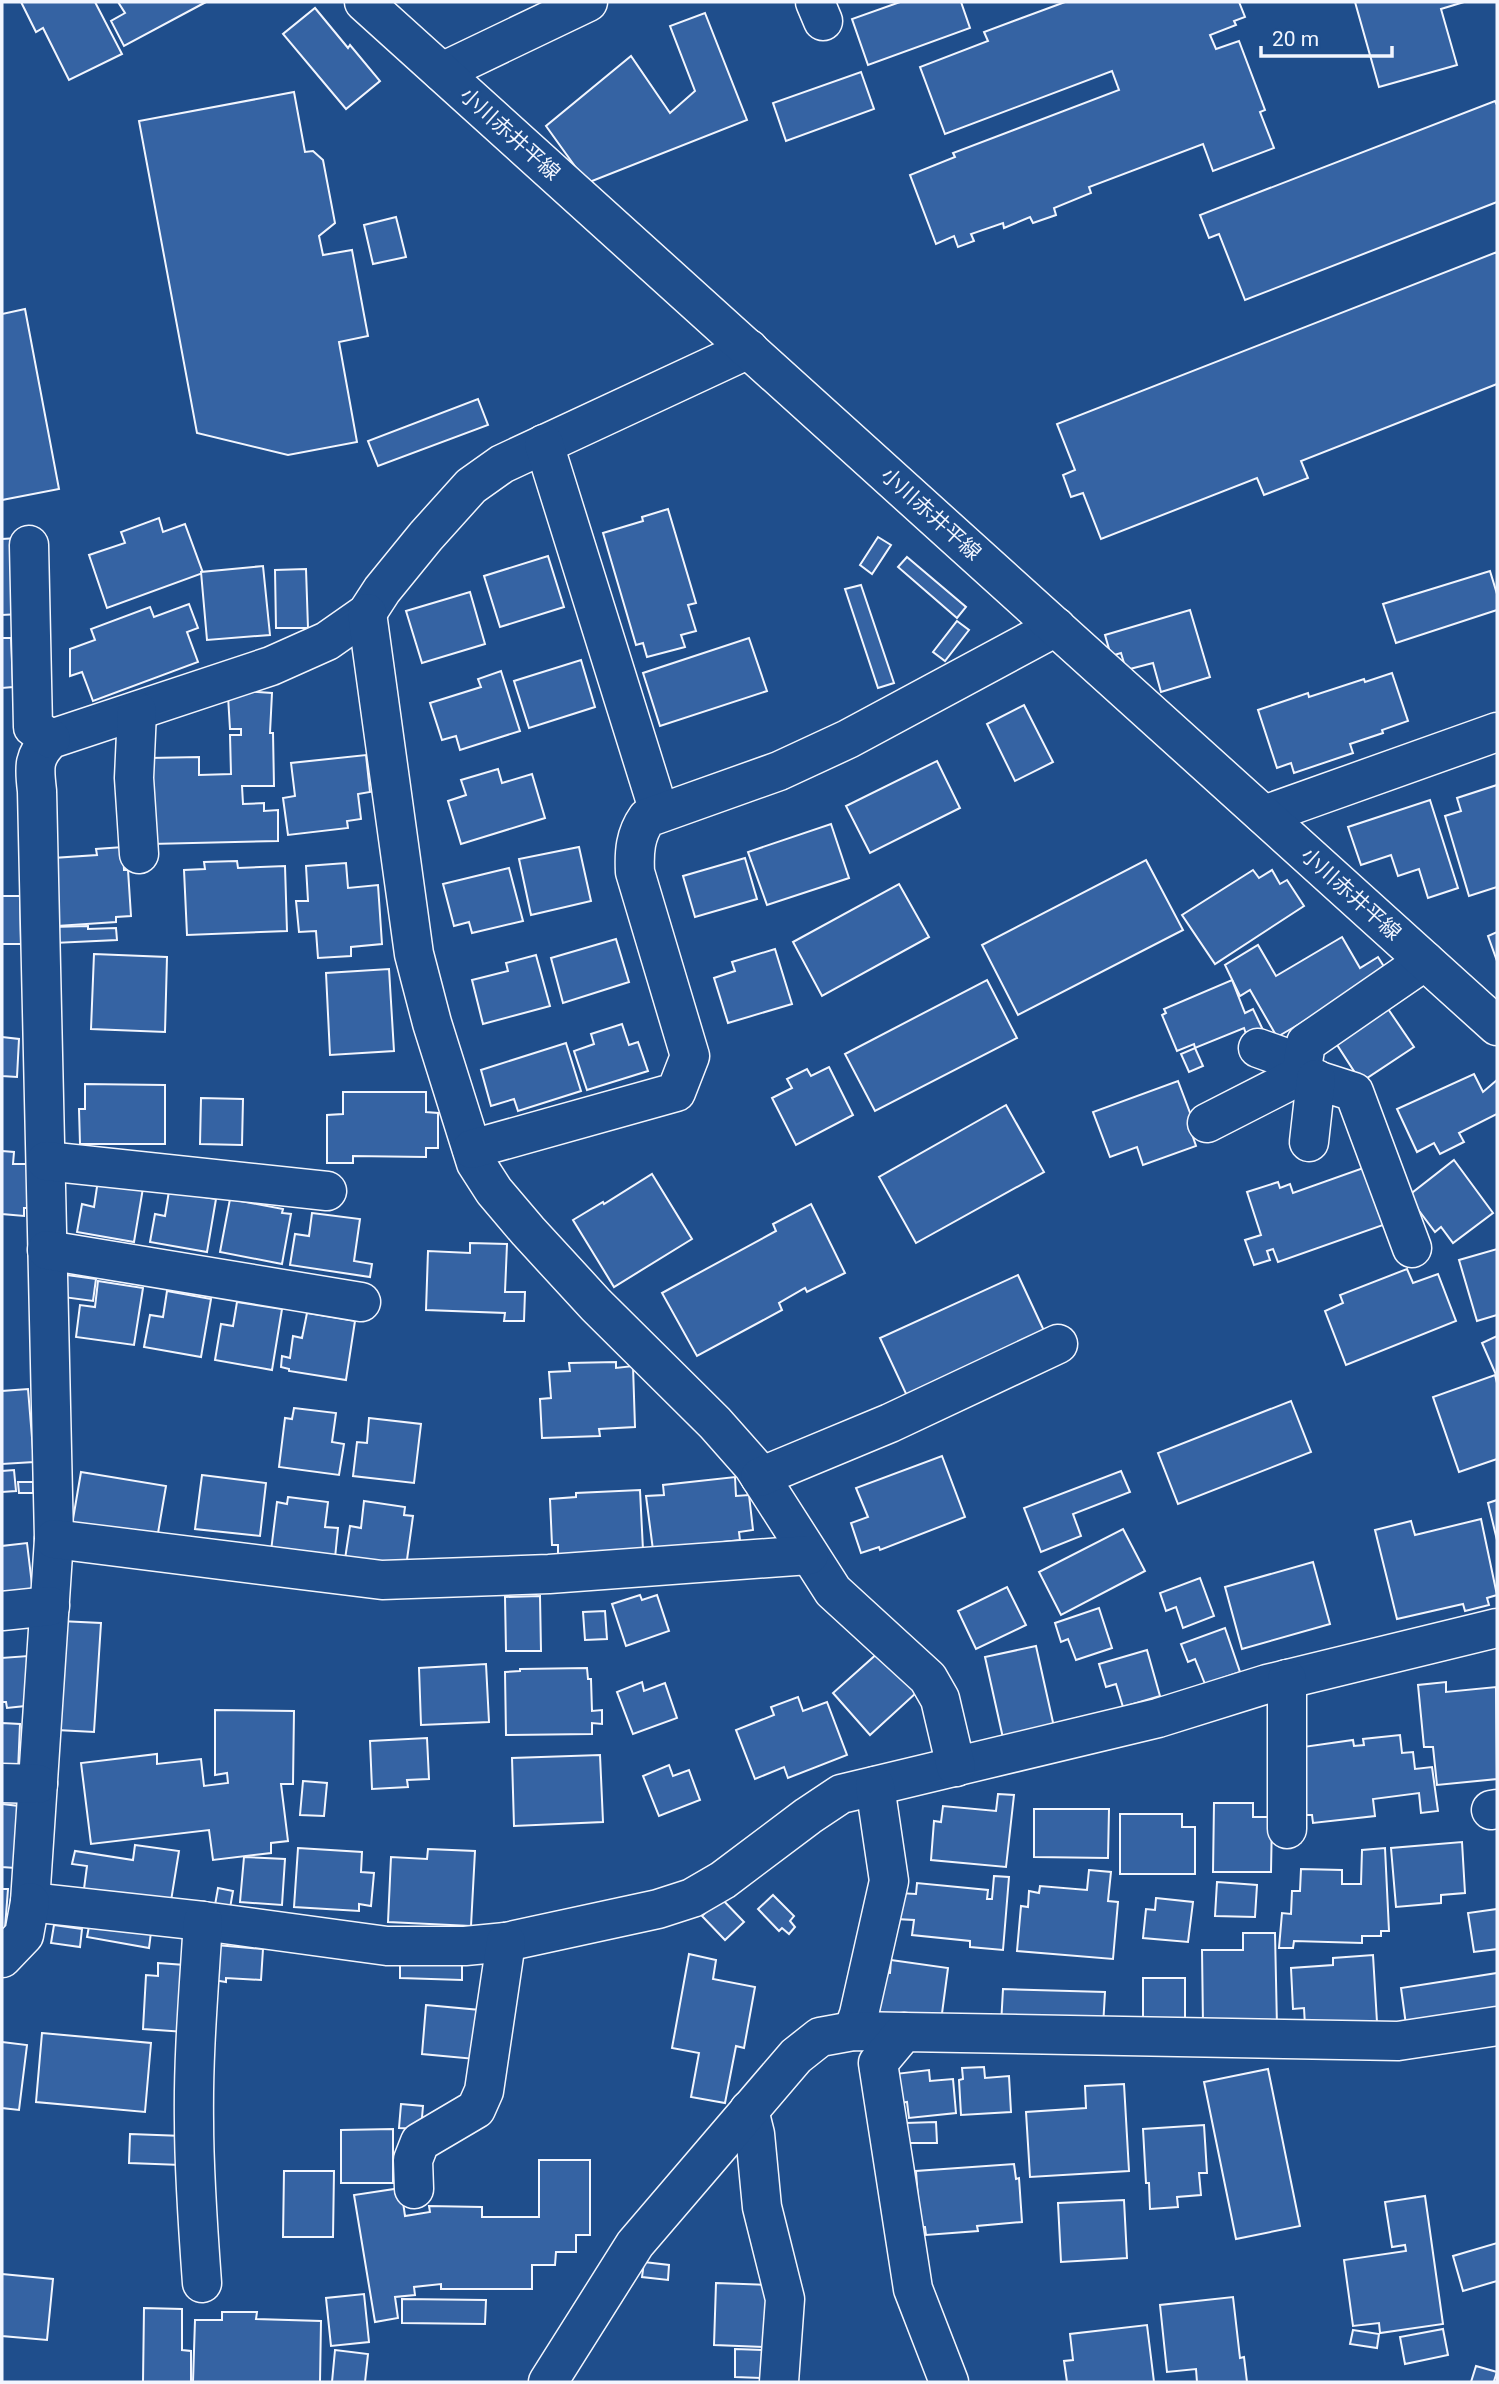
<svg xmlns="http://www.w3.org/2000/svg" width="1499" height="2384" font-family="Roboto,'Noto Sans JP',sans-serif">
  <rect width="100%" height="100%" fill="#1f4e8c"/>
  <g fill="#3563a3" stroke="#f2f6ff" stroke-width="2">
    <path d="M21,2H95L122,54L69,80L43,28L36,32Z"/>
    <path d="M118,2H206L124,46L111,21L125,13Z"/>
    <path d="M900,2H961L970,28L868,65L852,19Z"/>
    <path d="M1065,2H1239L1245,17L1234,21L1236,25L1210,35L1216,49L1239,41L1265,110L1260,112L1274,148L1213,171L1203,144L1089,187L1091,193L1054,208L1056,215L1033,223L1030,217L1004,228L1003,223L971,234L974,241L958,247L954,236L936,244L910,175L955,157L953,153L1119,90L1112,71L945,134L920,67L988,41L984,32Z"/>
    <path d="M1355,2H1464L1441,9L1457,65L1379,87Z"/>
    <path d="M315,8L348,48L350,45L380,81L346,109L283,34Z"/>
    <path d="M705,13L747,120L587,183L546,126L631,56L670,113L695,91L670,26Z"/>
    <path d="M861,72L874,109L786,141L773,103Z"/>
    <path d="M294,92L305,152L313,151L323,160L335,223L319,236L323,255L352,250L368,336L339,342L357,442L288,455L197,433L139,121Z"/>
    <path d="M1495,101L1497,105V202L1245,300L1219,234L1209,238L1200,215Z"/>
    <path d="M396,217L406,257L373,264L364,225Z"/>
    <path d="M1497,252V384L1301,461L1308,478L1264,495L1257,478L1101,539L1083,493L1071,497L1063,475L1075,470L1057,424Z"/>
    <path d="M25,309L59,489L2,500V314Z"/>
    <path d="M478,399L488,425L378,466L368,441Z"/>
    <path d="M668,509L696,603L688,605L696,631L681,635L685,647L647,657L643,643L636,645L603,533L643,521L642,517Z"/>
    <path d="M159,518L163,532L185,524L203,573L107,608L89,555L125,543L121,532Z"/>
    <path d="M878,537L891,545L872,574L860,565Z"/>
    <path d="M18,538L20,614L2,615V539Z"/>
    <path d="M548,556L564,607L500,627L484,576Z"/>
    <path d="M907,557L966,607L957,618L898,567Z"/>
    <path d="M263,566L270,635L207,640L201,572Z"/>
    <path d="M306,569L308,628H276L275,570Z"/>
    <path d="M1490,571L1497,594V610L1396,643L1383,604Z"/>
    <path d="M861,585L894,683L878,688L845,589Z"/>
    <path d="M470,592L485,644L422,663L406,611Z"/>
    <path d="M189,604L198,628L187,632L198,662L93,701L82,672L70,676V649L95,640L91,629L150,607L154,617Z"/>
    <path d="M1190,610L1210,677L1161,692L1153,663L1126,670L1121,653L1111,656L1105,635Z"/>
    <path d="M957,621L969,630L945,661L933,652Z"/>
    <path d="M2,638H11L13,687L2,688Z"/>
    <path d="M749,638L767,691L660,726L643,673Z"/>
    <path d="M581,660L595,707L529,728L514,681Z"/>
    <path d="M501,671L520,731L460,750L456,736L442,740L430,703L481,687L478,679Z"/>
    <path d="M1392,673L1408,721L1382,730L1383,733L1350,744L1353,753L1294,773L1291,763L1277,768L1258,710L1308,693L1309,697L1364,679L1365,682Z"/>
    <path d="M241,691L272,693L270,733H273L274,786H242L243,804L264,803V811L278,810V841L151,844L149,758L199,757V775L231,774L230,735H241V729H230L228,696Z"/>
    <path d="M1024,705L1053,762L1015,781L987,724Z"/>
    <path d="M366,755L370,792L358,794L361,819L347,821L348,828L288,835L283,798L295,796L291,763Z"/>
    <path d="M937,761L960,808L870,853L846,806Z"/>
    <path d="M498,769L502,783L532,774L545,818L461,844L448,801L466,795L461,780Z"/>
    <path d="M1497,785V887L1469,896L1445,816L1461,811L1457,798Z"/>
    <path d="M1430,800L1458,888L1428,898L1419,869L1398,876L1391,855L1361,865L1348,827Z"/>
    <path d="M831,824L849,878L767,905L748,852Z"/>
    <path d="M123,847L124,870H128L131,916L116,917V922L57,926L53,858L97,855L96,849Z"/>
    <path d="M579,847L591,901L531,915L519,859Z"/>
    <path d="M745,858L757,899L695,917L683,876Z"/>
    <path d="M1146,860L1183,930L1018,1015L982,945Z"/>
    <path d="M237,861L238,868L285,866L287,931L187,935L184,870L205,869L204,862Z"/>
    <path d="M346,863L348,888L378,885L382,944L351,947V956L318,958L316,931L299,932L296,901H308L306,866Z"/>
    <path d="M509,868L523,921L472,933L469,922L454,926L443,884Z"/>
    <path d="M1253,870L1259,878L1272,870L1280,884L1287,880L1304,906L1215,964L1182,915Z"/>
    <path d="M899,884L929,937L822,996L793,942Z"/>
    <path d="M2,896H20L21,944H2Z"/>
    <path d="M88,926V929L116,928L117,940L54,943L53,927Z"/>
    <path d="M1497,932V961L1488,936Z"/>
    <path d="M1342,937L1360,968L1378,957L1388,973L1277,1037L1250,990L1240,996L1225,965L1258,945L1276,976Z"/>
    <path d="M616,939L629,982L563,1003L551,958Z"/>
    <path d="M775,949L792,1004L728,1023L714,978L735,971L732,962Z"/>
    <path d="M94,954L167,957L165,1032L91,1029Z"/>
    <path d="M536,955L550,1006L483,1024L472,980L508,971L506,963Z"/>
    <path d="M389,969L394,1051L330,1055L326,973Z"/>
    <path d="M987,980L1017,1038L875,1111L845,1054Z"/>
    <path d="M1232,980L1245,1013L1253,1009L1263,1030L1247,1037L1244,1028L1195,1048L1194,1044L1177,1051L1162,1015L1166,1013L1164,1009Z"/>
    <path d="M1384,1003L1414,1047L1361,1082L1332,1037Z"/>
    <path d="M622,1024L629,1045L638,1042L648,1071L587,1090L574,1051L594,1044L591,1034Z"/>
    <path d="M2,1037L19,1039L17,1077L2,1076Z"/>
    <path d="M566,1043L581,1091L518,1111L514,1099L491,1106L481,1070Z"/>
    <path d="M1195,1048L1203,1066L1189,1072L1181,1054Z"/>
    <path d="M829,1067L853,1115L796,1145L772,1098L792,1088L787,1079L807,1069L811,1076Z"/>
    <path d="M1474,1074L1483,1092L1497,1080V1114L1459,1133L1464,1142L1440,1154L1434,1143L1417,1152L1397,1109Z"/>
    <path d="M1178,1081L1195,1126L1190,1128L1196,1146L1143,1165L1137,1147L1110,1157L1093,1112Z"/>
    <path d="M85,1084L165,1085V1144H80L79,1109H85Z"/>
    <path d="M343,1092H426V1112L438,1113V1148H426V1157L353,1156V1163H327V1115L343,1114Z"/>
    <path d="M201,1098L243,1099L242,1145L200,1144Z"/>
    <path d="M1006,1105L1044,1172L916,1243L879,1177Z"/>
    <path d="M2,1151L14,1152L13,1164H29L27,1208H24V1216L2,1214Z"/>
    <path d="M1454,1160L1493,1213L1453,1243L1441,1227L1435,1232L1408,1196Z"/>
    <path d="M1366,1167L1386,1224L1278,1262L1273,1249L1267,1251L1270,1260L1254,1265L1245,1240L1261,1235L1247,1192L1278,1182L1280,1188L1290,1184L1293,1193Z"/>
    <path d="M652,1174L692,1239L614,1287L573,1220L603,1202L604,1204Z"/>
    <path d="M98,1180L143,1188L134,1242L77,1232L82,1204L94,1207Z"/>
    <path d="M169,1191L216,1199L207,1252L150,1242L155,1214L165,1216Z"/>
    <path d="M230,1199L283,1209L282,1213L291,1214L282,1264L220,1252Z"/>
    <path d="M811,1204L845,1273L807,1292L805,1288L779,1303L782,1310L697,1356L662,1293L776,1231L773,1224Z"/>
    <path d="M312,1213L360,1219L354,1261L372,1264L370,1277L290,1265L295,1234L309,1236Z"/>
    <path d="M470,1243L507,1244L505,1292H525L524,1321H504L505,1313L426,1310L428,1251L470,1253Z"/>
    <path d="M1497,1249V1315L1477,1321L1459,1260Z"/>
    <path d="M1407,1269L1413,1283L1438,1274L1456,1321L1346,1365L1325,1311L1343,1303L1340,1295Z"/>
    <path d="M67,1275L96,1279L93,1301L63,1297Z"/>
    <path d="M1018,1275L1046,1335L908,1398L880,1338Z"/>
    <path d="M98,1281L143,1288L134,1345L76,1337L80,1305L95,1307Z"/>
    <path d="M167,1291L211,1299L201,1357L144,1347L150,1315L163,1317Z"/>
    <path d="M237,1302L282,1309L272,1370L215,1360L221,1324L233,1326Z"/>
    <path d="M307,1313L355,1321L346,1380L289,1371V1369L281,1367L282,1356L290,1358L293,1336L302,1338Z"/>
    <path d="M1497,1336V1377L1482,1343Z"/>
    <path d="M616,1362V1368L633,1366L635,1427L599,1429L600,1436L542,1438L540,1399L551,1398L549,1372L570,1371L569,1363Z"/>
    <path d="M1495,1375L1497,1383V1459L1459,1472L1433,1397Z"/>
    <path d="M28,1389L34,1462L2,1464V1391Z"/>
    <path d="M1291,1401L1311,1452L1178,1504L1158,1453Z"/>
    <path d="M294,1408L336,1413L332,1442L344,1444L339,1475L279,1467L285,1418L292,1419Z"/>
    <path d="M369,1418L421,1424L414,1483L353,1476L357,1442L367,1443Z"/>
    <path d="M942,1456L965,1517L880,1550L879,1547L861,1553L851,1523L868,1517L856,1488Z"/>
    <path d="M14,1470L16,1491L2,1492V1471Z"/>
    <path d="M1121,1471L1130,1492L1073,1514L1081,1536L1041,1552L1024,1508Z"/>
    <path d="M81,1472L166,1486L157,1539L72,1525Z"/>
    <path d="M202,1475L266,1483L260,1536L195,1529Z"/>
    <path d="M735,1477L736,1496L749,1495L753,1530L739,1532L740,1540L653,1550L646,1496L664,1495L663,1485Z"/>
    <path d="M18,1482H33V1493H19Z"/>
    <path d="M640,1490L643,1550L558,1562V1545H552L550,1499L576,1497V1493Z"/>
    <path d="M288,1497L328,1502L325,1527L338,1528L335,1558L271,1551L277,1502L287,1504Z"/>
    <path d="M1497,1500V1540L1488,1503Z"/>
    <path d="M364,1501L405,1507L404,1515L413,1516L406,1567L345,1559L350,1526L361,1528Z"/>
    <path d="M1481,1519L1497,1595L1487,1598L1489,1605L1465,1611L1463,1604L1397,1619L1375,1530L1411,1521L1415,1535Z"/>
    <path d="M1123,1529L1145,1571L1061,1615L1039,1572Z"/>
    <path d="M27,1543L33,1593L2,1602V1546Z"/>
    <path d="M1313,1562L1330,1624L1242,1649L1225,1587Z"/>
    <path d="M1200,1578L1214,1616L1183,1628L1176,1607L1166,1611L1160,1593Z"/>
    <path d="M1007,1587L1026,1625L976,1649L958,1611Z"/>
    <path d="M640,1595L642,1600L657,1595L669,1631L626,1646L612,1604Z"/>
    <path d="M540,1596L541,1651H506L505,1597Z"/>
    <path d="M1099,1608L1112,1648L1076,1660L1068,1639L1061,1642L1055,1623Z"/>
    <path d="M605,1611L607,1639L585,1640L583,1612Z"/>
    <path d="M60,1621L101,1623L94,1732L57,1730Z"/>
    <path d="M1225,1628L1240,1672L1205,1684L1195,1659L1188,1662L1181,1644Z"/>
    <path d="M1036,1646L1054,1727L1003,1738L985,1657Z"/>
    <path d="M1147,1650L1160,1696L1123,1707L1116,1684L1106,1687L1099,1664Z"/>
    <path d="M879,1652L916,1693L870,1735L833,1693Z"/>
    <path d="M2,1654V1658L28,1656L25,1706L7,1708L6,1702H2Z"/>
    <path d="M486,1664L489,1722L421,1725L419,1668Z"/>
    <path d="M587,1668L588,1679H591L592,1711L602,1710V1724L592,1723V1734L506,1735L505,1672L520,1671V1669Z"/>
    <path d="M642,1682L644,1691L665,1683L677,1718L633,1734L617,1692Z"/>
    <path d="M1446,1682V1692L1496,1687L1497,1779L1437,1785L1433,1747H1424L1418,1685Z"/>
    <path d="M798,1697L803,1711L827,1702L847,1755L788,1778L784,1767L755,1779L736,1730L774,1715L771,1707Z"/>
    <path d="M215,1710L294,1711L293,1784H281L288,1841L271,1843V1853L213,1860L209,1830L91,1844L81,1763L157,1754V1764L201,1759L204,1786L228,1783L227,1773L215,1775Z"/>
    <path d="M2,1723L20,1724L18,1771H2Z"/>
    <path d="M1400,1735L1402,1753L1413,1752L1415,1769L1432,1767L1438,1811L1421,1813L1419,1793L1373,1799L1375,1816L1313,1823L1312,1815H1304L1303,1747L1353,1740L1354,1746L1364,1745L1363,1739Z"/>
    <path d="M427,1738L429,1779L407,1780L408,1787L372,1789L370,1741Z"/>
    <path d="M600,1755L603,1822L514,1826L512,1758Z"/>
    <path d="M669,1765L673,1776L689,1770L700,1800L659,1816L643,1776Z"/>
    <path d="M303,1781L327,1783L324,1816L300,1815Z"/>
    <path d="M998,1794L1014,1795L1006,1867L931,1860L934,1821L941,1822L943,1806L996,1811Z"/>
    <path d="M1214,1803H1253V1817H1272L1271,1872H1213Z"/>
    <path d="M2,1804L19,1806L15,1868L2,1867Z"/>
    <path d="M1034,1809H1109L1108,1858L1034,1857Z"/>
    <path d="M1120,1814H1182V1827H1195V1874H1120Z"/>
    <path d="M1462,1842L1465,1893L1441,1895V1903L1396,1907L1391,1848Z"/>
    <path d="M135,1845L179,1851L171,1901L84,1889L87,1866L72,1864L75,1851L133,1860Z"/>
    <path d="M298,1848L362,1852L361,1872L374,1873L371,1906L359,1904V1911L294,1907Z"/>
    <path d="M1385,1848L1389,1931H1381V1936H1362V1943L1294,1941L1293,1948H1279L1282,1913L1291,1914L1292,1891H1300L1301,1869L1342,1870V1884H1361L1362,1850Z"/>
    <path d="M428,1849L475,1851L471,1926L388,1922L391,1857L427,1859Z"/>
    <path d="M244,1857L285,1859L282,1905L240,1902Z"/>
    <path d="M1089,1870L1111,1872L1108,1901L1118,1902L1113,1959L1017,1951L1021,1906L1028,1907L1029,1891L1039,1893L1040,1886L1087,1890Z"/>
    <path d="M994,1876L1009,1877L1003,1950L970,1947V1941L912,1935L914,1920L896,1919L898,1893L916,1894L917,1883L988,1890L987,1899H992Z"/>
    <path d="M1217,1882L1257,1885L1255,1917L1215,1916Z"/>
    <path d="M218,1888L233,1891L230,1908L215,1905Z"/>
    <path d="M2,1889H8L5,1928H2Z"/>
    <path d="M773,1895L794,1916L790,1921L795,1927L789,1934L782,1928L779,1931L758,1909Z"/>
    <path d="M721,1898L744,1922L725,1940L702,1916Z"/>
    <path d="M1156,1898L1193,1902L1188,1942L1143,1938L1146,1909L1155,1910Z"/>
    <path d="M1497,1909V1949L1474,1952L1468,1913Z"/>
    <path d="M90,1921L151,1932L149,1948L87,1937Z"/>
    <path d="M54,1925L82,1929L80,1947L51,1943Z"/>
    <path d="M1243,1933H1275L1277,2027L1203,2024L1202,1950H1243Z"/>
    <path d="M216,1945L263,1949L261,1980L226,1978V1982L213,1980Z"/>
    <path d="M689,1954L716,1960L713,1979L755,1987L744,2048L736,2046L725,2103L691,2097L699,2053L672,2048Z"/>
    <path d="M1373,1955L1377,2022L1305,2026L1304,2008L1293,2009L1291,1968L1333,1965V1958Z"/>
    <path d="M891,1960L948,1968L941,2021L874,2013L879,1972L890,1973Z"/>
    <path d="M158,1963L185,1965V2032L143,2029L146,1975L158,1976Z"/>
    <path d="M400,1964L462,1965V1980L400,1978Z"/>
    <path d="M1497,1973V2011L1406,2025L1401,1988Z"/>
    <rect x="1143" y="1978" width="42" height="43"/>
    <path d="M1003,1989L1105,1992L1103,2027L1001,2025Z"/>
    <path d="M426,2005L480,2010L475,2059L422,2054Z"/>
    <path d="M42,2033L151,2043L145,2112L36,2102Z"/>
    <path d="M2,2042L27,2045L19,2110L2,2108Z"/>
    <path d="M984,2067L985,2078L1009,2076L1011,2112L961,2115L959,2080L963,2079L962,2068Z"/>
    <path d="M1268,2069L1300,2226L1236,2239L1204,2082Z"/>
    <path d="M929,2070L930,2081L953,2079L956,2113L909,2118L907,2102L900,2103L895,2074Z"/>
    <path d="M1124,2084L1129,2171L1030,2177L1026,2112L1086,2108L1085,2086Z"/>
    <path d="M401,2104L423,2106L421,2129L399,2128Z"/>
    <path d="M936,2122L937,2143H907L906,2123Z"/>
    <path d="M1204,2125L1207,2173H1199L1201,2195L1177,2197L1178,2207L1150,2209L1149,2183H1146L1143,2129Z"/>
    <path d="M393,2129V2183H341V2130Z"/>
    <path d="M130,2134L183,2136L181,2165L129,2163Z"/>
    <path d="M539,2160H590V2235H576V2252H556L555,2265H532V2289H441V2284L414,2287L415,2295L395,2297L398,2318L375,2322L354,2195L401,2188L405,2216L430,2212L429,2206L482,2207V2217H539Z"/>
    <path d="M1014,2164L1016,2179L1019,2178L1022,2222L977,2226L978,2231L926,2235L925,2227H920L916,2171Z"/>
    <path d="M284,2171H334L333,2237H283Z"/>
    <path d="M1425,2196L1443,2324L1380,2333L1379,2323L1353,2326L1344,2260L1406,2251L1405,2245L1392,2247L1385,2202Z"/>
    <path d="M1124,2200L1127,2258L1061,2262L1058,2203Z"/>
    <path d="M1497,2243V2281L1463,2291L1453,2256Z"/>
    <path d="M644,2262L669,2265L668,2280L642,2277Z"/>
    <path d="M2,2274L53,2279L47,2340L2,2336Z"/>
    <path d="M716,2283L768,2285L765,2347L714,2345Z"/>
    <path d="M364,2294L369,2342L331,2346L326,2298Z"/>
    <path d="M1233,2297L1240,2358L1244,2357L1247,2382H1197L1196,2369L1167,2372L1160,2305Z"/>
    <path d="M402,2299L486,2300L485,2324L402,2323Z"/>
    <path d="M144,2308L182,2309V2350L191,2351V2382H143Z"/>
    <path d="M222,2312H257L256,2319L321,2321L320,2382H193L195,2320H222Z"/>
    <path d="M1147,2325L1154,2382H1067L1064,2361L1073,2360L1070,2334Z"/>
    <path d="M1443,2329L1448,2355L1405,2364L1400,2337Z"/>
    <path d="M1353,2330L1379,2334L1377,2348L1350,2344Z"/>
    <path d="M735,2349L762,2350L761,2378L735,2377Z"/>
    <path d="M335,2350L368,2354L365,2382H332Z"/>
    <path d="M1476,2366L1497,2372L1494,2381L1497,2382H1471Z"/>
  </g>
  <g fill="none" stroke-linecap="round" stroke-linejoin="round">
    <defs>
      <g id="minor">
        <path d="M815,2L823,21"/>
        <path d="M442,72L588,2"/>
        <path d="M749,349L502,464L471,486L426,536L382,590L367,613L327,641L271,666L51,739C33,756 34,767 37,791L54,1539L30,1902L203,1921L387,1946H465L506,1942L658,1909L692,1898L723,1880L808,1816L841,1794L1158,1718L1267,1684L1497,1628"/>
        <path d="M544,444L659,812"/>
        <path d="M29,545L33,727L51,739"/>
        <path d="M367,613L414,954L432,1023L476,1163L494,1191L528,1231L596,1305L715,1423L753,1466L833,1591L928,1678L940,1699L956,1767"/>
        <path d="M137,711L134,778L139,854"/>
        <path d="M1264,815L1497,732"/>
        <path d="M1258,1048L1303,1064"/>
        <path d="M1301,1075L1354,1092L1412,1248"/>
        <path d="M1207,1123L1301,1075L1306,1043L1425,961"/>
        <path d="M1309,1142L1316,1079"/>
        <path d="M472,1149L676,1092L690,1056L635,872C634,852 635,835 647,818L779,771L848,739L1056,627"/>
        <path d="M46,1161L327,1191"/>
        <path d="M47,1250L361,1302"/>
        <path d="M760,1477L890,1423L1058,1344"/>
        <path d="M54,1539L382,1580L549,1574L809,1555"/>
        <path d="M2,1611L50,1606"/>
        <path d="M1287,1679V1829"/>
        <path d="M2,1783L38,1784"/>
        <path d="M1491,1810L1497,1809"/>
        <path d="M2,1958L24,1935L30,1902"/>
        <path d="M853,2031L859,2014L889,1881L875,1786"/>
        <path d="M749,2110L755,2134L762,2207L785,2299L779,2382"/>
        <path d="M414,2189L413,2160L420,2142L476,2109L484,2091L506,1942"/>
        <path d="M202,2283C198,2229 194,2175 194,2121C193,2054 199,1988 203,1921"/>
        <path d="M548,2382L635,2244L796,2056L820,2037L853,2031L904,2032"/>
        <path d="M949,2382L913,2289L878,2063L904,2032L1398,2041L1497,2026"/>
      </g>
      <path id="major" d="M364,2L1497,1026"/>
    </defs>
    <use href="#minor" stroke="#f2f6ff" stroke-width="41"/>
    <use href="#major" stroke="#f2f6ff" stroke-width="41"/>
    <use href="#minor" stroke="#1f4e8c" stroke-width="38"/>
    <use href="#major" stroke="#1f4e8c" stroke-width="38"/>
  </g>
  <g text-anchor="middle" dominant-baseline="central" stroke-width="5" stroke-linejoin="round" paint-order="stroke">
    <g font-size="21" fill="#f2f6ff" stroke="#1f4e8c">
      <text transform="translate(510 134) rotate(42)">小川赤井平線</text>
      <text transform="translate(931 514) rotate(42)">小川赤井平線</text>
      <text transform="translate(1351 894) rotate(42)">小川赤井平線</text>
    </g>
  </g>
  <rect width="1499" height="2384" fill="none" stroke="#f2f6ff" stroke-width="7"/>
  <path d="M1261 46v10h131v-10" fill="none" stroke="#f2f6ff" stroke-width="3.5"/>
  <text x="1272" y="46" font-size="21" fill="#f2f6ff" stroke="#1f4e8c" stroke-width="5" paint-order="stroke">20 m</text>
</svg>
